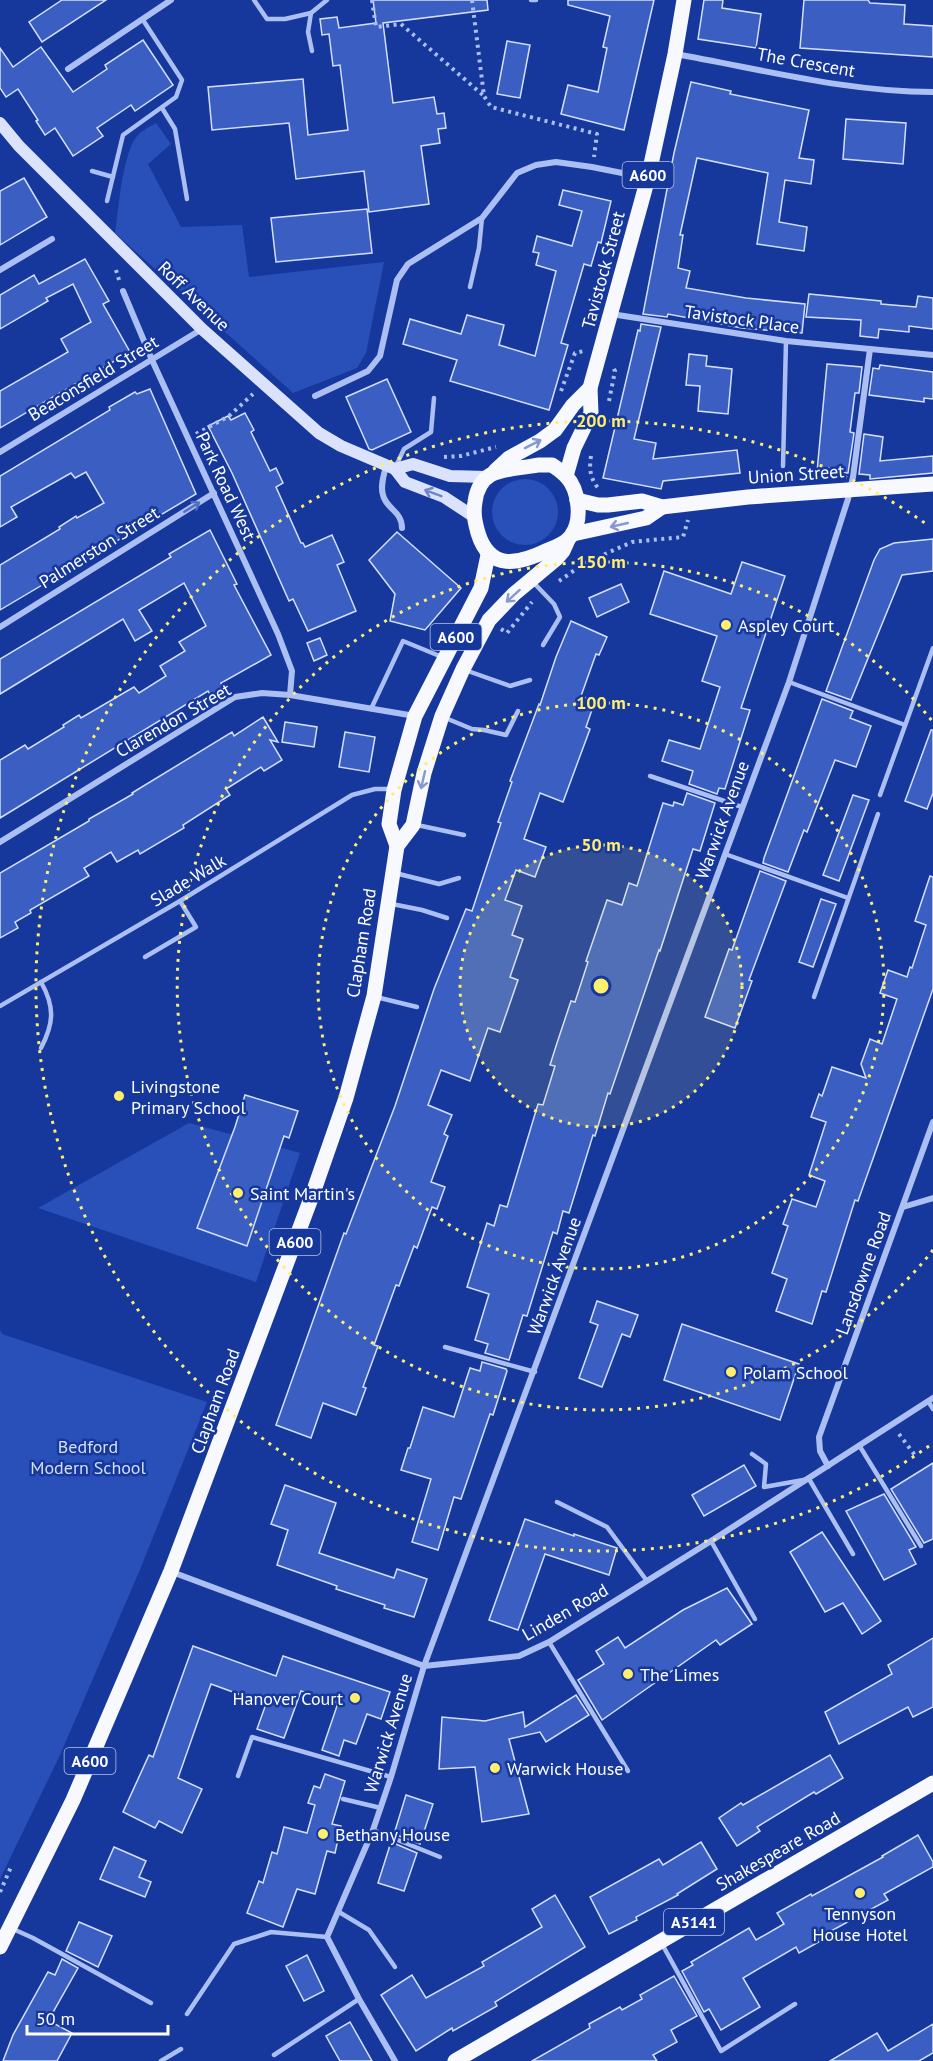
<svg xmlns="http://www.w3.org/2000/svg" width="933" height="2061" font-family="'PT Sans',sans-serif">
  <rect width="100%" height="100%" fill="#16389c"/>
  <g fill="#2950b9">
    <path d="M156,123L171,144L148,164L181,227L242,225L249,277L384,262L366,353L357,368L293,393L115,233C119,205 121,170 132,144C137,133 147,128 156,123Z"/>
    <circle cx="525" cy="512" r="33"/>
    <path d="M189,1123L300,1153L256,1282L38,1208Z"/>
    <path d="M0,1330L2,1334L207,1402L139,1572L60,1755L0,1879Z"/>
  </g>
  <g fill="#3a5ec1" stroke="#d4dffd" stroke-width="1.5">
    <path d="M62,0H106L42,42L29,22Z"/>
    <path d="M373,0H487L488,10L383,23L393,103L434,97L437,114L444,113L446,128L438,129L440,143L421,146L429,204L369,212L364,171L296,179L289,123L212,130L208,87L303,79L308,135L348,130L340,65L333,66L329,34L322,35L320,19L337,17L339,28L376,23Z"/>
    <path d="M568,0H654L624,130L561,114L568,85L598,92L607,48L603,47L610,16L568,5Z"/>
    <path d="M704,0H723L722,8L761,14L756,48L698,39Z"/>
    <path d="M804,0H868L870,3L905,5L904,24L933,26V57L800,48Z"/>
    <path d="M143,40L173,85L135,111L131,105L97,128L103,136L73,156L55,128L45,135L36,121L38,120L18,89L6,97L0,88V48L13,67L41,47L73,92L107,69L105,65Z"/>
    <path d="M507,41L530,45L520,98L497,94Z"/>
    <path d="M691,82L731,91L730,94L809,110L799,158L814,160L811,184L785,180L779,222L807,227L804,251L757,244L768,173L697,158L680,235H683L678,268L690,271L686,288L746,298L805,304L802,333L742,328L668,314L667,317L643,314L674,153Z"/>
    <path d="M846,119L906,123L903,164L843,159Z"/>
    <path d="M24,178L47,217L0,245V191Z"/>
    <path d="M563,190L611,201L601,243L598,242L591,266L584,264L561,343L568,345L549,410L450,381L457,360L403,344L410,319L461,334L467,315L504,325L499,345L535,356L556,271L536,265L539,253L533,252L537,236L572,246L582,211L559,205Z"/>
    <path d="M367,209L372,253L276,262L271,218Z"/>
    <path d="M85,259L109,301L103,304L130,352L0,428V391L68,352L61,339L91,322L73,284L46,298L48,301L0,329V295L34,275L39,284Z"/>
    <path d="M809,294L881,301V304L916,307L918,296L933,298V329L909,326V332L879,329L878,338L860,336L861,320L806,317Z"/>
    <path d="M641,324L661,327L634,439L656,443L653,459L737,450L740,473L663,481L661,489L603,478L638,330L640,331Z"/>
    <path d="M689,354L707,356L706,366L732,369L728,414L698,411L700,386L686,385Z"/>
    <path d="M827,364L862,367L859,393H855L850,432L854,433L848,473L817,472Z"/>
    <path d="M880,365L933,372V399L924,398V402L869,395L873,368L879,369Z"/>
    <path d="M387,379L411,432L372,450L369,449L346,397Z"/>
    <path d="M150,389L196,494L0,610V565L60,529L59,527L76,516L77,518L104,503L86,472L75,478L71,473L11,507L17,517L0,527V476L110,410L109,407L135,392L137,394Z"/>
    <path d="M245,413L254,430L251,432L270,471L276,468L283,483L276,487L301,543H303L305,547L332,535L344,562L337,565L356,611L308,631L293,599L289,601L232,473L208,426L228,416L231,420Z"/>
    <path d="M864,434L883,437L880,461L933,456V473L870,479V475L859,474Z"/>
    <path d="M210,530L237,584L234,585L271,655L221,683L225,690L212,698L208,691L0,818V760L25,745L28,749L64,727L63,725L79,715L81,718L134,687L139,693L166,676L160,666L185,651L179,642L206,626L184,583L139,610L152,631L135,641L123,619L0,694V659L171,557L169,554Z"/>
    <path d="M397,532L461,588L425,630L390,621L395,594L369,560Z"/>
    <path d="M933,539V571L902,575L851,700L826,691L874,560L880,549L894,543Z"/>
    <path d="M742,562L785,576L741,708L750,710L725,789L719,788L717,794L689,784L693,771L662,761L669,740L700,749L720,687L702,681L717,636L650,614L664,571L731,594Z"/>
    <path d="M621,584L629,602L597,617L589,598Z"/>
    <path d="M571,621L607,637L599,655L596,654L581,696L595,701L586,727L590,729L563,802L540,793L524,839L546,847L535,877L516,870L505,900L522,906L512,935L523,939L510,977L518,980L500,1032L488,1028L470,1081L441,1070L428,1105L452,1115L444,1134L448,1136L431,1182L445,1187L437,1209L432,1207L417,1248L414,1246L399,1286L396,1285L374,1345L378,1346L363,1387L366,1388L356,1415L323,1403L311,1438L276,1425L344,1233L346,1234L395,1106L434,989L466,909L472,911L501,823L498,822L512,782L510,781L539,704L540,705L556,657Z"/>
    <path d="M320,638L327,655L314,661L307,643Z"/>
    <path d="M822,699L853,711L850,718L871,726L856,767L835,760L807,832L804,830L788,872L763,863L764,858Z"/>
    <path d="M263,717L278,742L270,740L282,760L264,771L261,767L226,789L230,795L183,825L184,828L140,854L138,850L117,862L111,852L84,868L89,876L30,910L31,913L15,922L18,928L0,938V873L89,821V819L133,794L132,793L232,732L234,736Z"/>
    <path d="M285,722L317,727L314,747L282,742Z"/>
    <path d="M931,730H933V793L927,809L905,801Z"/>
    <path d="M345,732L375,737L369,772L339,767Z"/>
    <path d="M687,793L715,803L700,851L693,849L660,951L659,950L610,1094L608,1093L595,1136L593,1135L569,1213L563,1211L557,1234L553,1232L527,1316L523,1315L509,1360L485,1353L488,1344L475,1340L489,1294L467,1287L487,1223L494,1226L500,1205L507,1207L538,1104L543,1105L555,1066L550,1065L557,1043L571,1001L575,1002L588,962L586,961L607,900L622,905L629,883L637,886L663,803L673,806L674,802L683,805Z"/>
    <path d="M853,795L869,800L839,881L823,875Z"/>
    <path d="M760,871L786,881L749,980L752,981L735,1028L705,1017L729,949L732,950Z"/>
    <path d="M930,876L933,877V989L858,1201L855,1200L826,1292L822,1291L812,1324L776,1311L787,1279L772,1273L788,1226L783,1224L792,1199L816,1207L825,1181L809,1175L826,1122L811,1117L819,1094L822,1096L832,1067L866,1078L861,1064L870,1039L882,1044L897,999L880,993L888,970L907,977L910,967L912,968L926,925L915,921Z"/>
    <path d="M821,899L836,904L813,967L799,962Z"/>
    <path d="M245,1095L298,1111L289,1138L284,1136L247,1246L197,1228L235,1127Z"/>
    <path d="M597,1301L638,1315L630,1337L622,1334L602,1387L579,1378L598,1325L590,1322Z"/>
    <path d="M682,1324L799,1364L780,1420L664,1380Z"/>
    <path d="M482,1362L506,1369L507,1371L493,1415L490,1414L461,1499L454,1497L438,1550L412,1542L431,1479L401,1470L408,1448H410L423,1407L454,1417L470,1368L480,1371Z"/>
    <path d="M933,1463V1539L924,1543L891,1489Z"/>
    <path d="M744,1465L756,1486L704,1516L692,1495Z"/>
    <path d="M285,1485L336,1503L319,1553L394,1578L397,1569L427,1579L414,1617L384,1608L385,1605L336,1589L337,1586L277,1565L288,1530L271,1524Z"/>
    <path d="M884,1494L916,1547L909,1550L916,1564L884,1580L846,1511Z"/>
    <path d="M525,1519L574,1536V1534L617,1548L609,1575L545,1554L518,1630L489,1620Z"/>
    <path d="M822,1532L881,1621L862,1634L843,1603L825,1612L790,1552Z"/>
    <path d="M727,1588L752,1624L720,1645L716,1640L602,1720L578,1680L604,1664L596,1651L618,1637L625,1648L683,1610Z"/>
    <path d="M933,1638V1707L913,1717L908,1707L839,1744L825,1712L892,1674L888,1665Z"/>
    <path d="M193,1646L276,1676L283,1656L390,1692L381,1719L367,1714L356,1744L344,1740L339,1756L322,1750L338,1703L301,1691L284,1738L257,1729L266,1704L211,1684L178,1778L202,1789L182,1833L159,1821L155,1828L123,1812L149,1755L153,1757Z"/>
    <path d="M576,1695L589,1715L546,1742L540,1732L509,1739L529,1814L482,1822L475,1767L439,1769L442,1717L485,1721L523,1712L525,1727Z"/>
    <path d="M830,1755L843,1778L816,1794L814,1792L757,1827L760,1831L737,1846L719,1818L741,1803L743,1805Z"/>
    <path d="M325,1774L345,1781L332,1824L341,1826L335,1853L327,1851L315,1894L297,1889L283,1927L247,1913L259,1881L263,1883L272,1852L277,1854L284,1827L307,1833L315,1805L308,1803L314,1786L320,1788Z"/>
    <path d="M406,1795L433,1804L420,1844L394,1834Z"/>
    <path d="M918,1835L933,1862V1867L884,1894L888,1900L831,1931L833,1934L799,1953L796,1947L743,1978L760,2007L721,2030L709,2009L704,2012L682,1971L693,1965L691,1962L749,1928L756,1940L784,1924L777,1913L811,1894L812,1896L883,1857L882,1856Z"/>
    <path d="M391,1842L417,1853L404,1891L378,1883Z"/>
    <path d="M701,1842L717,1869L677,1894L678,1895L636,1917L637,1920L609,1934L590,1897L659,1859L663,1865Z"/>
    <path d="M114,1847L146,1861L139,1877L151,1882L145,1897L100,1879Z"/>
    <path d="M555,1895L585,1947L495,2002L497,2006L453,2031L452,2028L416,2051L381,1995L412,1975L426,1998L484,1966L482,1962L542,1927L532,1909Z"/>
    <path d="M79,1922L112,1936L98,1967L66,1951Z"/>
    <path d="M307,1955L324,1991L304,2001L286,1966Z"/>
    <path d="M62,1959L78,1968L51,2016L53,2017L51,2022L72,2033L57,2061H3L13,2035L48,1972L55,1975Z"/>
    <path d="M674,1976L697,2016L671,2030L677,2042L653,2055L657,2061H532L590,2028L589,2024L620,2007L622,2010L642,1999L640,1995Z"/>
    <path d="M350,2022L372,2061H340L326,2036Z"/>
    <path d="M933,2024V2053L919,2061H830L877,2033L888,2051Z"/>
  </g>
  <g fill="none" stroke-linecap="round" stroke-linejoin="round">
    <g stroke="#acbff3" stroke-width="4" stroke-dasharray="3 4.5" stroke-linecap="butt">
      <path d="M372,0L376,27L401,24L484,96"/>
      <path d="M472,0L484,96L491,107L597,134L594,157"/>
      <path d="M116,270L119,280"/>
      <path d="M561,391L575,353L584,351"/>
      <path d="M609,401L615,371L613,367"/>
      <path d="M196,434L229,416L253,394"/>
      <path d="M591,456C589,468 590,478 598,488"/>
      <path d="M444,457L461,456L496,447"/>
      <path d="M559,581L585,563L632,542L683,537L688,520"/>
      <path d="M501,629L507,633L532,602"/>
      <path d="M899,1434L917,1458"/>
      <path d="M0,1892L11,1867"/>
    </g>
    <g stroke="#acbff3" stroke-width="4.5">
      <path d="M254,0L267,19H285L311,13L327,0"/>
      <path d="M531,0H536"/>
      <path d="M311,13L308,32L312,51"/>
      <path d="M162,108L175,129L187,199"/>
      <path d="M92,171L113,177"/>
      <path d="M107,201L123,135L176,97L182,80L143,20"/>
      <path d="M470,287L479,248L482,218"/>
      <path d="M396,466L404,449L431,432L434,398"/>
      <path d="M783,466L786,341"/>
      <path d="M532,581L554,604L560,617L543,645"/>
      <path d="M465,670L510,686L530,680"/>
      <path d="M789,682L905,725"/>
      <path d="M371,709L403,641L442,657"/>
      <path d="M443,717L472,729L484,730L506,735L518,711"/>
      <path d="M650,776L742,807"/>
      <path d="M880,795L933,648"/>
      <path d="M417,825L464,835"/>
      <path d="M725,854L848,898"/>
      <path d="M395,873L439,884L459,878"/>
      <path d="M392,904L422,910L447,918"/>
      <path d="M145,957L196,927L180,901"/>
      <path d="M376,997L417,1007"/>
      <path d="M814,997L878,814"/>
      <path d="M0,1006L180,901L352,795L375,789H391"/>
      <path d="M41,1048C54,1023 55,1007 41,982"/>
      <path d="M445,1347L535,1372"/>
      <path d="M928,1401L933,1409"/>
      <path d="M859,1445L921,1546"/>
      <path d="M752,1454L766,1464L764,1487L809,1479L853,1554"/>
      <path d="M557,1502L607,1527L647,1581"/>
      <path d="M711,1541L755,1619"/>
      <path d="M549,1642L628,1771"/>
      <path d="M238,1776L252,1737L391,1777"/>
      <path d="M343,1799L381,1808"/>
      <path d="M373,1830L440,1857"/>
      <path d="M339,1912L369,1930L395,1967"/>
      <path d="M13,1929L33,1938L151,2003"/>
      <path d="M662,1944L721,2051L795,2004"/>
      <path d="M187,2014L234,1944L271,1932L327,1937"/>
      <path d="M274,2055L359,1999"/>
      <path d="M161,2061L181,2049"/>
    </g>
    <g stroke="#acbff3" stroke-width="6">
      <path d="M675,54C761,69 846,92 933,92"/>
      <path d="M68,69L171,0"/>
      <path d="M0,270L52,239"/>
      <path d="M123,291L152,360L278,634L292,671L290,695"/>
      <path d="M870,349L933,355"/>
      <path d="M315,396L368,371L380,356L397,280L408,264L482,218L517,173L536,165L556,162L592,167L647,178"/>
      <path d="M0,452L202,329"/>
      <path d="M386,466C384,475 380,486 383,495C386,509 402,511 402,528"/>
      <path d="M0,627L214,493"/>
      <path d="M0,842L235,697L262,693L290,695L415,716"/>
      <path d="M903,1207L933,1198"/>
      <path d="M828,1466L820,1451L819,1437L933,1122"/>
      <path d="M172,1572L424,1666L519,1656L549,1642L711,1541L933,1398"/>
      <path d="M395,2061L359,1999L327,1937L373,1830L391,1777L424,1666L789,682L848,499L853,477L870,349L786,341L611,314"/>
    </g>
    <g stroke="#dbe3fc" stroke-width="12">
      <path d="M0,123L19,146L202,329L319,433L341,446L395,469L413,464L450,476L486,477"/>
      <path d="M395,469L405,482L444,497L473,516"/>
    </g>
    <g stroke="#f7f9ff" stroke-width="15">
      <path d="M538,465H552C557,468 562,472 566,476C579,490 583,520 571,536C566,543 556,547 548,550C519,564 490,572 478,533C475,522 473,514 475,502C480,465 509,471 538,465Z"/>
      <path d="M495,471L509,458L540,441L555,430L573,405L590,388L648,178L675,54L684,0"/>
      <path d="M566,476L574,448L591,413L590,388"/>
      <path d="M577,500L598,505H608L642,501L662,507L748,497L933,484"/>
      <path d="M573,534L646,518L662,507"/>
      <path d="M397,846L389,824L394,790L415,716L481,588L488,555"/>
      <path d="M0,1947L73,1800L171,1571L313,1193L346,1098L374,996L397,846L413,825L424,773L442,716L463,669L489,620L514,594L556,559L563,551L568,540"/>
      <path d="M455,2061L933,1783"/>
    </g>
  </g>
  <defs><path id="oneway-shaft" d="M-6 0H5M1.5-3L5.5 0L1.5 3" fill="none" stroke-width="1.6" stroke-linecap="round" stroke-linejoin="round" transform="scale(1.5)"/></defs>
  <g stroke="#8698ce">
    <use href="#oneway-shaft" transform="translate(533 444) rotate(-27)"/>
    <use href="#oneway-shaft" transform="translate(619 525) rotate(167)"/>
    <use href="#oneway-shaft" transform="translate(513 596) rotate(138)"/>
    <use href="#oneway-shaft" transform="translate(423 780) rotate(103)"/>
  </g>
  <use stroke="#6f85c7" href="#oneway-shaft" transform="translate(433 493) rotate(-159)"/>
  <use stroke="#526ebf" href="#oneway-shaft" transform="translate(192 507) rotate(-32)"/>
  <circle cx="601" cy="986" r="141" fill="#ffef6d" fill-opacity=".12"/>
  <g fill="none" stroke="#ffef6d" stroke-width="3" stroke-dasharray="3 6">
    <circle cx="601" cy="986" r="141"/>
    <circle cx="601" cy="986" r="283"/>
    <path d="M933 1250A424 424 0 1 1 933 722"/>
    <path d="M929 1446A565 565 0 1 1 929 526"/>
  </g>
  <g fill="#ffef6d" stroke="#16389c" stroke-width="2">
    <circle cx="726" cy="625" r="6"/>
    <circle cx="119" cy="1096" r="6"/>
    <circle cx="238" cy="1193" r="6"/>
    <circle cx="731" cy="1372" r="6"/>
    <circle cx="628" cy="1674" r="6"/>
    <circle cx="355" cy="1698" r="6"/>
    <circle cx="495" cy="1768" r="6"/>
    <circle cx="323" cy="1834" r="6"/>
    <circle cx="860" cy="1893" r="6"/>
  </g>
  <g text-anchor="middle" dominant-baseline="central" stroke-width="5" stroke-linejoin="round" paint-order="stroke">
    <g fill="#16389c" stroke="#b9c3e1" stroke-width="1.5">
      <rect x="622.5" y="162" width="51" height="26" rx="4.5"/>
      <rect x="430.5" y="624" width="51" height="26" rx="4.5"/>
      <rect x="269.5" y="1229" width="51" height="26" rx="4.5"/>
      <rect x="64.5" y="1748" width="51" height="26" rx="4.5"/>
      <rect x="664" y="1909" width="60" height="26" rx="4.5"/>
    </g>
    <g font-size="16" font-weight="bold" fill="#fff">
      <text x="648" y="175">A600</text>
      <text x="456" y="637">A600</text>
      <text x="295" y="1242">A600</text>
      <text x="90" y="1761">A600</text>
      <text x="694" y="1922">A5141</text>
    </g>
    <g font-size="18" fill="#fff" stroke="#16389c">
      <text transform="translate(806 62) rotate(10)">The Crescent</text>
      <text transform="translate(603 270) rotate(-75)">Tavistock Street</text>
      <text transform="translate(194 296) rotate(44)">Roff Avenue</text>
      <text transform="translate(742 319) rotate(8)">Tavistock Place</text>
      <text transform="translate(93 378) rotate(-31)">Beaconsfield Street</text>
      <text transform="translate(796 474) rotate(-4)">Union Street</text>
      <text transform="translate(226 486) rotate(65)">Park Road West</text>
      <text transform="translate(99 547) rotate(-32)">Palmerston Street</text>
      <text transform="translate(173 720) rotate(-30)">Clarendon Street</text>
      <text transform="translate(722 820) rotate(-70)">Warwick Avenue</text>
      <text transform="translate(188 880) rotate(-31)">Slade Walk</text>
      <text transform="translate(361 943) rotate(-81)">Clapham Road</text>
      <text transform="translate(863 1273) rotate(-70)">Lansdowne Road</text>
      <text transform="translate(554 1276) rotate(-70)">Warwick Avenue</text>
      <text transform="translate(215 1401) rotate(-70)">Clapham Road</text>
      <text transform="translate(565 1612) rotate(-30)">Linden Road</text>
      <text transform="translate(388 1733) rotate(-73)">Warwick Avenue</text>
      <text transform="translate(778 1851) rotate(-30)">Shakespeare Road</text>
    </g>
    <g font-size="18" fill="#fff" stroke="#16389c" text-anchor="start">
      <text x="738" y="625">Aspley Court</text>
      <text x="131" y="1086">Livingstone<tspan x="131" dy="21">Primary School</tspan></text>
      <text x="250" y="1193">Saint Martin's</text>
      <text x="743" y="1372">Polam School</text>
      <text x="640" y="1674">The Limes</text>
      <text x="343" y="1698" text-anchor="end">Hanover Court</text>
      <text x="507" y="1768">Warwick House</text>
      <text x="335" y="1834">Bethany House</text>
      <text x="860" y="1913" text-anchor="middle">Tennyson<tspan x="860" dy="21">House Hotel</tspan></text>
    </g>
    <g font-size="18" fill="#d4dffd" stroke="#16389c">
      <text x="88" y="1446">Bedford<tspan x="88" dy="21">Modern School</tspan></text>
    </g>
  </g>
  <circle cx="601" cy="986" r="9" fill="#ffef6d" stroke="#16389c" stroke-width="3"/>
  <g font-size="18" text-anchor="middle" font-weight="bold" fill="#ffef6d" stroke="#16389c" stroke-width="5" stroke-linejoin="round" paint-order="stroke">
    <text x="601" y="427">200 m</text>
    <text x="601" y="568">150 m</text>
    <text x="601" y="709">100 m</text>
    <text x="601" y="851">50 m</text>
  </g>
  <path d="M27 2025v9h141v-9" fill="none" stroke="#ffffff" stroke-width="3"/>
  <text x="36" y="2025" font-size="18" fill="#ffffff" stroke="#16389c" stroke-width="4.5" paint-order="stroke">50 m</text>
</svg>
